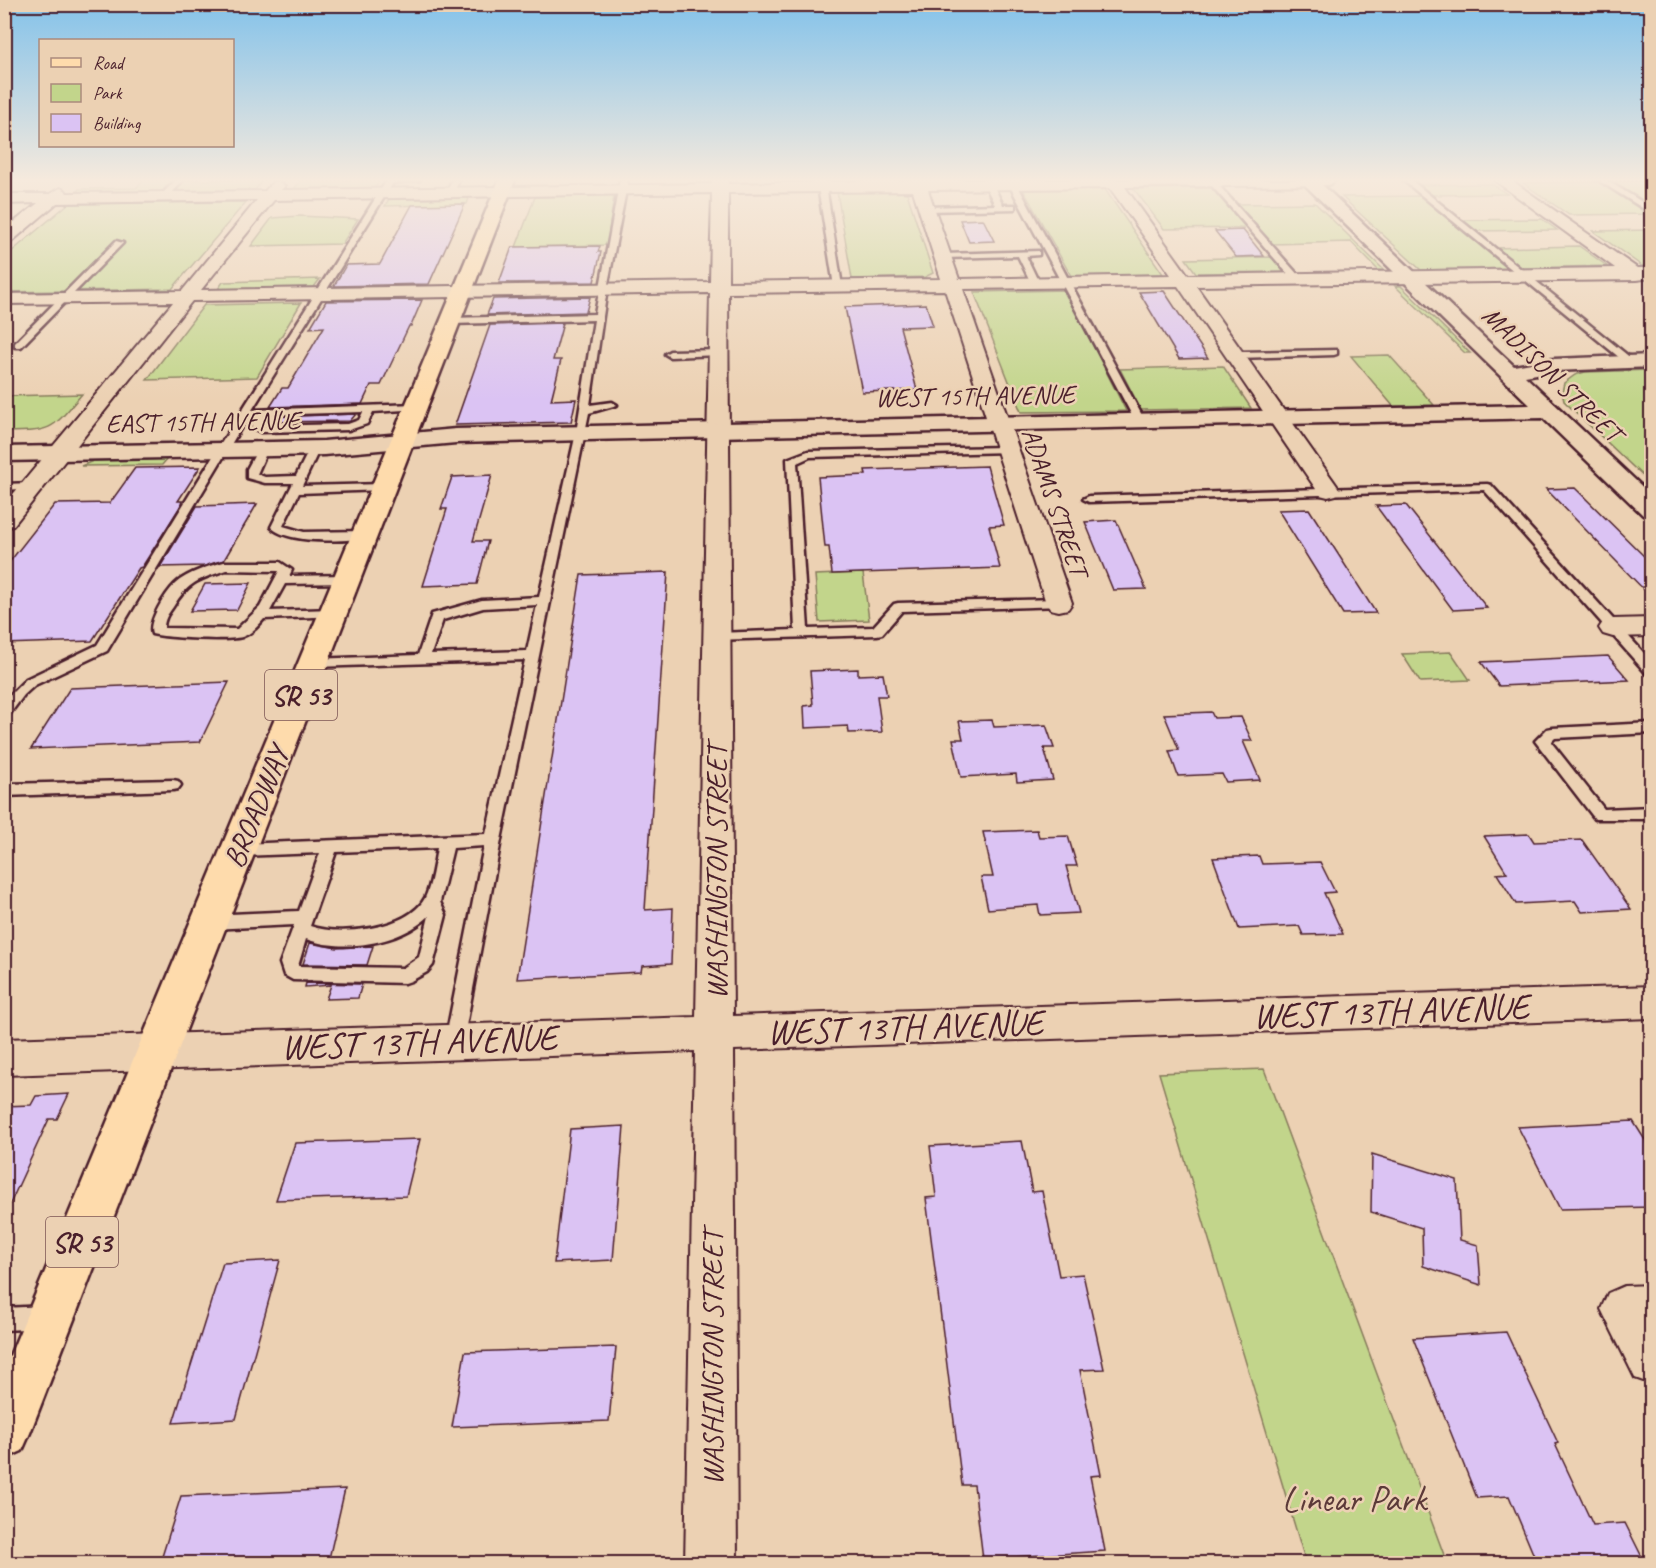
<svg xmlns="http://www.w3.org/2000/svg" width="1656" height="1568" font-family="Caveat,sans-serif">
  <rect width="100%" height="100%" fill="#ecd1b3"/>
  <filter id="ink" filterUnits="userSpaceOnUse"><feTurbulence type="fractalNoise" baseFrequency=".0167" numOctaves="2"/><feDisplacementMap in="SourceGraphic" scale="12" xChannelSelector="R" yChannelSelector="G"/><feConvolveMatrix kernelMatrix="1 2 1 2 8 2 1 2 1" color-interpolation-filters="sRGB"/></filter>
  <g filter="url(#ink)">
    <g fill="#c2d58b" stroke="#867a5b" stroke-width="1.5">
      <path d="M144,180H173L161,192L74,194L79,189L136,188Z"/>
      <path d="M184,180H263L255,190L173,191Z"/>
      <path d="M301,180H380L375,188L294,189Z"/>
      <path d="M1651,181V209L1609,182Z"/>
      <path d="M1598,182L1648,214L1569,215L1523,183Z"/>
      <path d="M1492,184L1507,194L1428,195L1416,185Z"/>
      <path d="M1104,188L1163,274L1071,276L1023,189Z"/>
      <path d="M1211,188L1247,228L1164,229L1134,189Z"/>
      <path d="M898,191L907,193L933,273L925,277L852,279L837,192Z"/>
      <path d="M614,195L607,245L516,247L535,197Z"/>
      <path d="M1420,196L1507,268L1421,270L1342,197Z"/>
      <path d="M469,198L467,204L385,206L389,199Z"/>
      <path d="M246,202L172,289L5,292L4,258L68,204Z"/>
      <path d="M1315,203L1384,270H1378L1351,242L1271,244L1236,204Z"/>
      <path d="M300,216L358,219L342,244L251,246L272,218Z"/>
      <path d="M1542,219L1557,230L1474,231L1460,220Z"/>
      <path d="M1651,230V265L1642,266L1593,231Z"/>
      <path d="M1579,246L1607,266L1519,268L1494,248Z"/>
      <path d="M1273,257L1285,272L1196,273L1186,259Z"/>
      <path d="M320,279L314,287L218,289L223,282Z"/>
      <path d="M1395,286H1401L1470,353H1465Z"/>
      <path d="M1065,290L1126,411L1021,412L974,292Z"/>
      <path d="M301,303L257,377L147,380L204,305Z"/>
      <path d="M1389,355L1434,405L1393,406L1351,356Z"/>
      <path d="M1223,366L1251,408L1141,410L1120,369Z"/>
      <path d="M1651,370H1652L1651,484L1564,401L1562,392L1564,383L1575,375L1585,372Z"/>
      <path d="M82,394C51,431 53,431 5,432V396Z"/>
      <path d="M167,459L162,465L81,466L93,461Z"/>
      <path d="M863,573L869,620L819,622L815,575Z"/>
      <path d="M1451,652L1470,680L1420,682L1402,654Z"/>
      <path d="M1264,1069L1447,1563H1306L1159,1073Z"/>
    </g>
    <g fill="#dbc3f3" stroke="#4a1f2b" stroke-width="1.5">
      <path d="M465,204L429,284L334,286L346,265L380,264L412,205Z"/>
      <path d="M983,219L994,241L969,242L960,220Z"/>
      <path d="M1243,230L1264,256L1236,257L1215,231Z"/>
      <path d="M600,246L598,252H601L594,282L499,283L512,247Z"/>
      <path d="M1164,291L1208,358L1179,359L1139,292Z"/>
      <path d="M590,297L586,312L487,315L493,299Z"/>
      <path d="M422,300L411,326H409L381,385H371L362,404L270,407L282,388H288L324,327L310,328L326,301Z"/>
      <path d="M926,304L933,326L900,327L917,390L862,392L845,307Z"/>
      <path d="M563,323L553,360H561L551,400L576,399L571,422L455,425L490,325Z"/>
      <path d="M356,414L350,421L265,422L267,417Z"/>
      <path d="M987,466L1004,525L989,526L1000,568L832,574L829,547H825L818,477L866,475L865,470Z"/>
      <path d="M200,467L178,501H182L180,507L142,567L139,568L92,641L4,644V569L55,504L110,503L135,468Z"/>
      <path d="M492,475L473,541H488L477,584L423,586L447,509H441L452,477Z"/>
      <path d="M1575,488L1652,564V598L1546,489Z"/>
      <path d="M257,504L224,560L205,566L160,567L197,506Z"/>
      <path d="M1406,505L1487,608L1453,610L1376,506Z"/>
      <path d="M1309,509L1376,613L1343,614L1278,510Z"/>
      <path d="M1116,520L1146,589L1113,590L1085,522Z"/>
      <path d="M668,572L645,910L673,908L671,964L642,966L641,972L517,979L581,575Z"/>
      <path d="M251,583L237,610L190,611L205,584Z"/>
      <path d="M1608,656L1629,680L1499,686L1481,662Z"/>
      <path d="M858,669V675L883,674L887,696H877L882,732L849,733L848,726L805,728L804,706L813,705L810,671Z"/>
      <path d="M229,682L200,742L31,749L70,688Z"/>
      <path d="M1211,712L1214,718L1241,717L1252,741H1243L1260,780L1226,782L1222,774L1178,776L1169,751L1179,750L1164,714Z"/>
      <path d="M992,720L994,727L1046,725L1054,748H1044L1053,780L1017,782L1016,774L961,777L953,739H963L959,721Z"/>
      <path d="M1037,830L1039,837L1068,836L1077,866H1066L1079,913L1040,915L1038,905L988,909L981,877H993L983,832Z"/>
      <path d="M1529,834L1534,842L1582,840L1631,909L1582,912L1575,901L1516,904L1497,874L1507,873L1484,836Z"/>
      <path d="M1259,856L1262,864L1320,862L1335,892L1324,893L1343,934L1303,935L1299,926L1239,929L1213,858Z"/>
      <path d="M310,943L337,948L373,946L367,965L303,964Z"/>
      <path d="M306,983L362,984L358,998L326,999L331,985L305,987Z"/>
      <path d="M69,1094L57,1119H49L4,1217V1106L31,1105L36,1096Z"/>
      <path d="M1633,1121L1652,1151V1207L1560,1209L1518,1127Z"/>
      <path d="M624,1126L613,1260L554,1263L570,1129Z"/>
      <path d="M420,1139L406,1196L276,1200L295,1143Z"/>
      <path d="M1022,1141L1032,1192L1042,1191L1059,1276L1083,1274L1104,1369L1080,1370L1101,1475L1090,1476L1105,1551L983,1559L974,1485H962L926,1198L936,1197L930,1146Z"/>
      <path d="M1372,1154L1457,1180L1460,1240L1478,1245L1481,1285L1423,1266L1422,1228L1371,1212Z"/>
      <path d="M280,1260L236,1419L173,1423L223,1263Z"/>
      <path d="M1506,1332L1558,1443L1555,1444L1593,1525L1625,1523L1645,1563H1537L1509,1496L1477,1498L1413,1338Z"/>
      <path d="M616,1347L609,1421L452,1427L465,1352Z"/>
      <path d="M345,1489L328,1563H160L181,1496Z"/>
    </g>
    <g fill="none" stroke-linecap="round" stroke-linejoin="round">
      <defs>
        <g id="lane">
          <path d="M176,180H183L167,199H161V195Z"/>
          <path d="M387,180H420L393,183L252,410L416,404L420,405V409L373,412L367,424L349,430L261,432L251,427L255,416H248L107,651L35,685L24,695L9,715L4,717V701L26,679L97,645L217,450ZM363,412L359,420L348,424L262,426L265,415Z"/>
          <path d="M452,180H459L454,193L450,195L446,193Z"/>
          <path d="M620,180H628L607,289L590,405L612,402L617,405L589,413L501,840L463,1042L460,1048L454,1050L448,1048L445,1042L484,846L453,848L440,902L446,915L433,965L427,972L411,981L405,983L293,980L284,975L280,963L294,925L210,929L204,927L202,922L204,917L210,915L299,911L320,853L239,856L233,854L231,850L233,846L239,844L486,834L525,660L314,667L307,663L314,659L418,655L432,614L482,600L539,597L576,433L594,320L451,324L447,321L451,318L595,314ZM537,605L527,651L431,654L443,620L483,608ZM437,848C434,864 432,883 425,898C409,929 340,937 310,926L336,852ZM429,916L419,957L403,968L298,966L306,939C343,953 400,944 429,916Z"/>
          <path d="M817,180H825L842,286L838,289L834,286Z"/>
          <path d="M1009,180H1017L1019,188L1145,421L1144,423L1135,421L1011,188Z"/>
          <path d="M1207,180H1214L1300,277V281H1294Z"/>
          <path d="M1403,180H1411L1632,359V363H1626Z"/>
          <path d="M1598,180H1606L1652,208V214Z"/>
          <path d="M989,183L993,185L1003,205H1015V209L927,211L923,209L927,207L995,205L985,185Z"/>
          <path d="M116,241L123,243L21,347H15V343Z"/>
          <path d="M1039,251V255L1026,256L1039,283L1035,286L1031,283L1018,256L944,258L940,256L944,254Z"/>
          <path d="M722,350V354L719,355L670,357L665,354L670,351Z"/>
          <path d="M1337,350V354L1334,355L1236,358L1231,355L1236,352Z"/>
          <path d="M315,445L320,448L302,486L384,484L390,487L384,490L299,493L283,526L304,532L365,531L371,535L369,537C347,542 287,544 271,527L293,483H265L247,478V469L259,447L263,446L268,449L257,474L265,477L296,476L310,448Z"/>
          <path d="M1006,447L1010,448V452L810,457L797,463L808,629L873,627L894,604L898,603L1059,599L1063,600L1065,603L1063,606L902,611L882,634L877,635L712,640L710,637L712,634L717,633L795,630L787,459L808,451Z"/>
          <path d="M33,483L37,484V488L4,490V484Z"/>
          <path d="M1487,484L1491,485L1652,662V675L1647,674L1484,490L1089,502L1083,499L1089,496Z"/>
          <path d="M224,562H280L292,570L289,576L347,575L353,579L347,583L285,584L270,611L334,609L340,613L339,616L264,619C258,626 251,634 242,637C226,641 169,638 152,634C147,622 166,593 175,584C187,573 209,566 224,562ZM226,570L279,571L260,607L237,629L164,628C164,619 168,614 173,607C189,581 198,580 226,570Z"/>
          <path d="M1652,723V733L1555,738L1551,742L1604,809L1652,807V819H1595L1535,741L1547,729L1552,728Z"/>
          <path d="M173,780L178,781L181,785L178,789L173,790L4,796V784Z"/>
          <path d="M45,1306L53,1309L56,1317L53,1325L45,1328L4,1330V1308Z"/>
        </g>
        <g id="street">
          <path d="M712,180H728V184L910,180H1336L1329,185L1125,187L1188,275L1615,268L1494,180H1511L1637,268H1652V278L1636,280L1196,286L1340,490L1336,495L1328,497L1320,495L1178,286L963,289L1072,603L1068,609L1059,611L1050,609L1046,603L945,290L728,293L733,1016L1652,986V1018L734,1050L737,1564H685L695,1051L4,1075V1039L696,1017L710,293L192,301L13,526L4,528V505L173,302L4,304V294L182,291L257,200L57,203L10,243L4,244V230L38,203L4,204V194H50L60,188L65,190L67,193L265,191L272,183L277,181L285,186L281,190L712,184ZM1110,188L1171,275L959,279L928,190ZM913,191L941,279L728,282V193ZM712,193L710,282L201,290L274,200Z"/>
          <path d="M1652,618V636L1613,637L1603,634L1599,628L1603,622L1613,619Z"/>
          <path d="M1652,1285V1384L1635,1378L1601,1309L1608,1293L1624,1286Z"/>
        </g>
        <path id="secondary" d="M1300,180H1317L1514,366L1554,359L1652,355V367L1554,371L1525,376L1652,496V517L1643,515L1543,418L456,443L324,455L4,461V447L324,441L456,429L1530,405Z"/>
        <path id="primary" d="M499,180H515L30,1433L22,1451L4,1459V1370Z"/>
      </defs>
      <use href="#lane" stroke="#4a1f2b" stroke-width="5"/>
      <use href="#street" stroke="#4a1f2b" stroke-width="4"/>
      <use href="#secondary" stroke="#4a1f2b" stroke-width="5"/>
      <use href="#primary" stroke="#4a1f2b" stroke-width="5"/>
      <use href="#lane" fill="#ecd1b3" fill-rule="evenodd"/>
      <use href="#street" fill="#ecd1b3" fill-rule="evenodd"/>
      <use href="#secondary" fill="#ecd1b3" fill-rule="evenodd"/>
      <use href="#primary" fill="#fedbac" fill-rule="evenodd"/>
    </g>
  </g>
  <linearGradient id="sky" x2="0" y2="1"><stop stop-color="#83c2ea"/><stop offset="0.45" stop-color="#f6eadd"/><stop offset="1" stop-color="#f6eadd" stop-opacity="0"/></linearGradient>
  <rect width="1656" height="400" fill="url(#sky)"/>
  <g text-anchor="middle" dominant-baseline="central" stroke-width="5" stroke-linejoin="round" paint-order="stroke">
    <g font-size="26" fill="#4a1f2b" stroke="#ecd1b3">
      <text transform="translate(1552 374) rotate(44)">MADISON STREET</text>
      <text transform="translate(975 396) rotate(-1)">WEST 15TH AVENUE</text>
      <text transform="translate(203 422) rotate(-1)">EAST 15TH AVENUE</text>
      <text transform="translate(1055 502) rotate(71)">ADAMS STREET</text>
    </g>
    <g fill="#ecd1b3" stroke="#7b5454" stroke-width="1.5">
      <rect x="265" y="670" width="72" height="50" rx="4.5"/>
      <rect x="46" y="1217" width="72" height="50" rx="4.5"/>
    </g>
    <g font-size="28" font-weight="bold" fill="#4a1f2b">
      <text x="301" y="695">SR 53</text>
      <text x="82" y="1242">SR 53</text>
    </g>
    <g font-size="30" fill="#4a1f2b" stroke="#ecd1b3">
      <text transform="translate(256 807) rotate(-68)">BROADWAY</text>
      <text transform="translate(716 872) rotate(-90)">WASHINGTON STREET</text>
      <text transform="translate(712 1358) rotate(-90)">WASHINGTON STREET</text>
    </g>
    <g font-size="36" fill="#4a1f2b" stroke="#ecd1b3">
      <text transform="translate(1391 1011) rotate(-2)">WEST 13TH AVENUE</text>
      <text transform="translate(905 1027) rotate(-2)">WEST 13TH AVENUE</text>
      <text transform="translate(419 1042) rotate(-2)">WEST 13TH AVENUE</text>
    </g>
    <g font-size="36" fill="#5c3a39" stroke="#ecd1b3">
      <text x="1354" y="1499">Linear Park</text>
    </g>
  </g>
  <rect width="1656" height="1568" fill="none" stroke="#ecd1b3" stroke-width="24"/>
  <rect x="12" y="12" width="1632" height="1544" fill="none" stroke="#4a1f2b" stroke-width="2" filter="url(#ink)"/>
  <rect x="39" y="39" width="195" height="108" fill="#ecd1b3" stroke="#ab8a7d" stroke-width="1.5"/>
  <rect x="51" y="58" width="30" height="9" fill="#fedbac" stroke="#ab8a7d" stroke-width="1.5"/>
  <text x="93" y="69" font-size="18" fill="#4a1f2b">Road</text>
  <rect x="51" y="84" width="30" height="18" fill="#c2d58b" stroke="#ab8a7d" stroke-width="1.5"/>
  <text x="93" y="99" font-size="18" fill="#4a1f2b">Park</text>
  <rect x="51" y="114" width="30" height="18" fill="#dbc3f3" stroke="#ab8a7d" stroke-width="1.5"/>
  <text x="93" y="129" font-size="18" fill="#4a1f2b">Building</text>
</svg>
